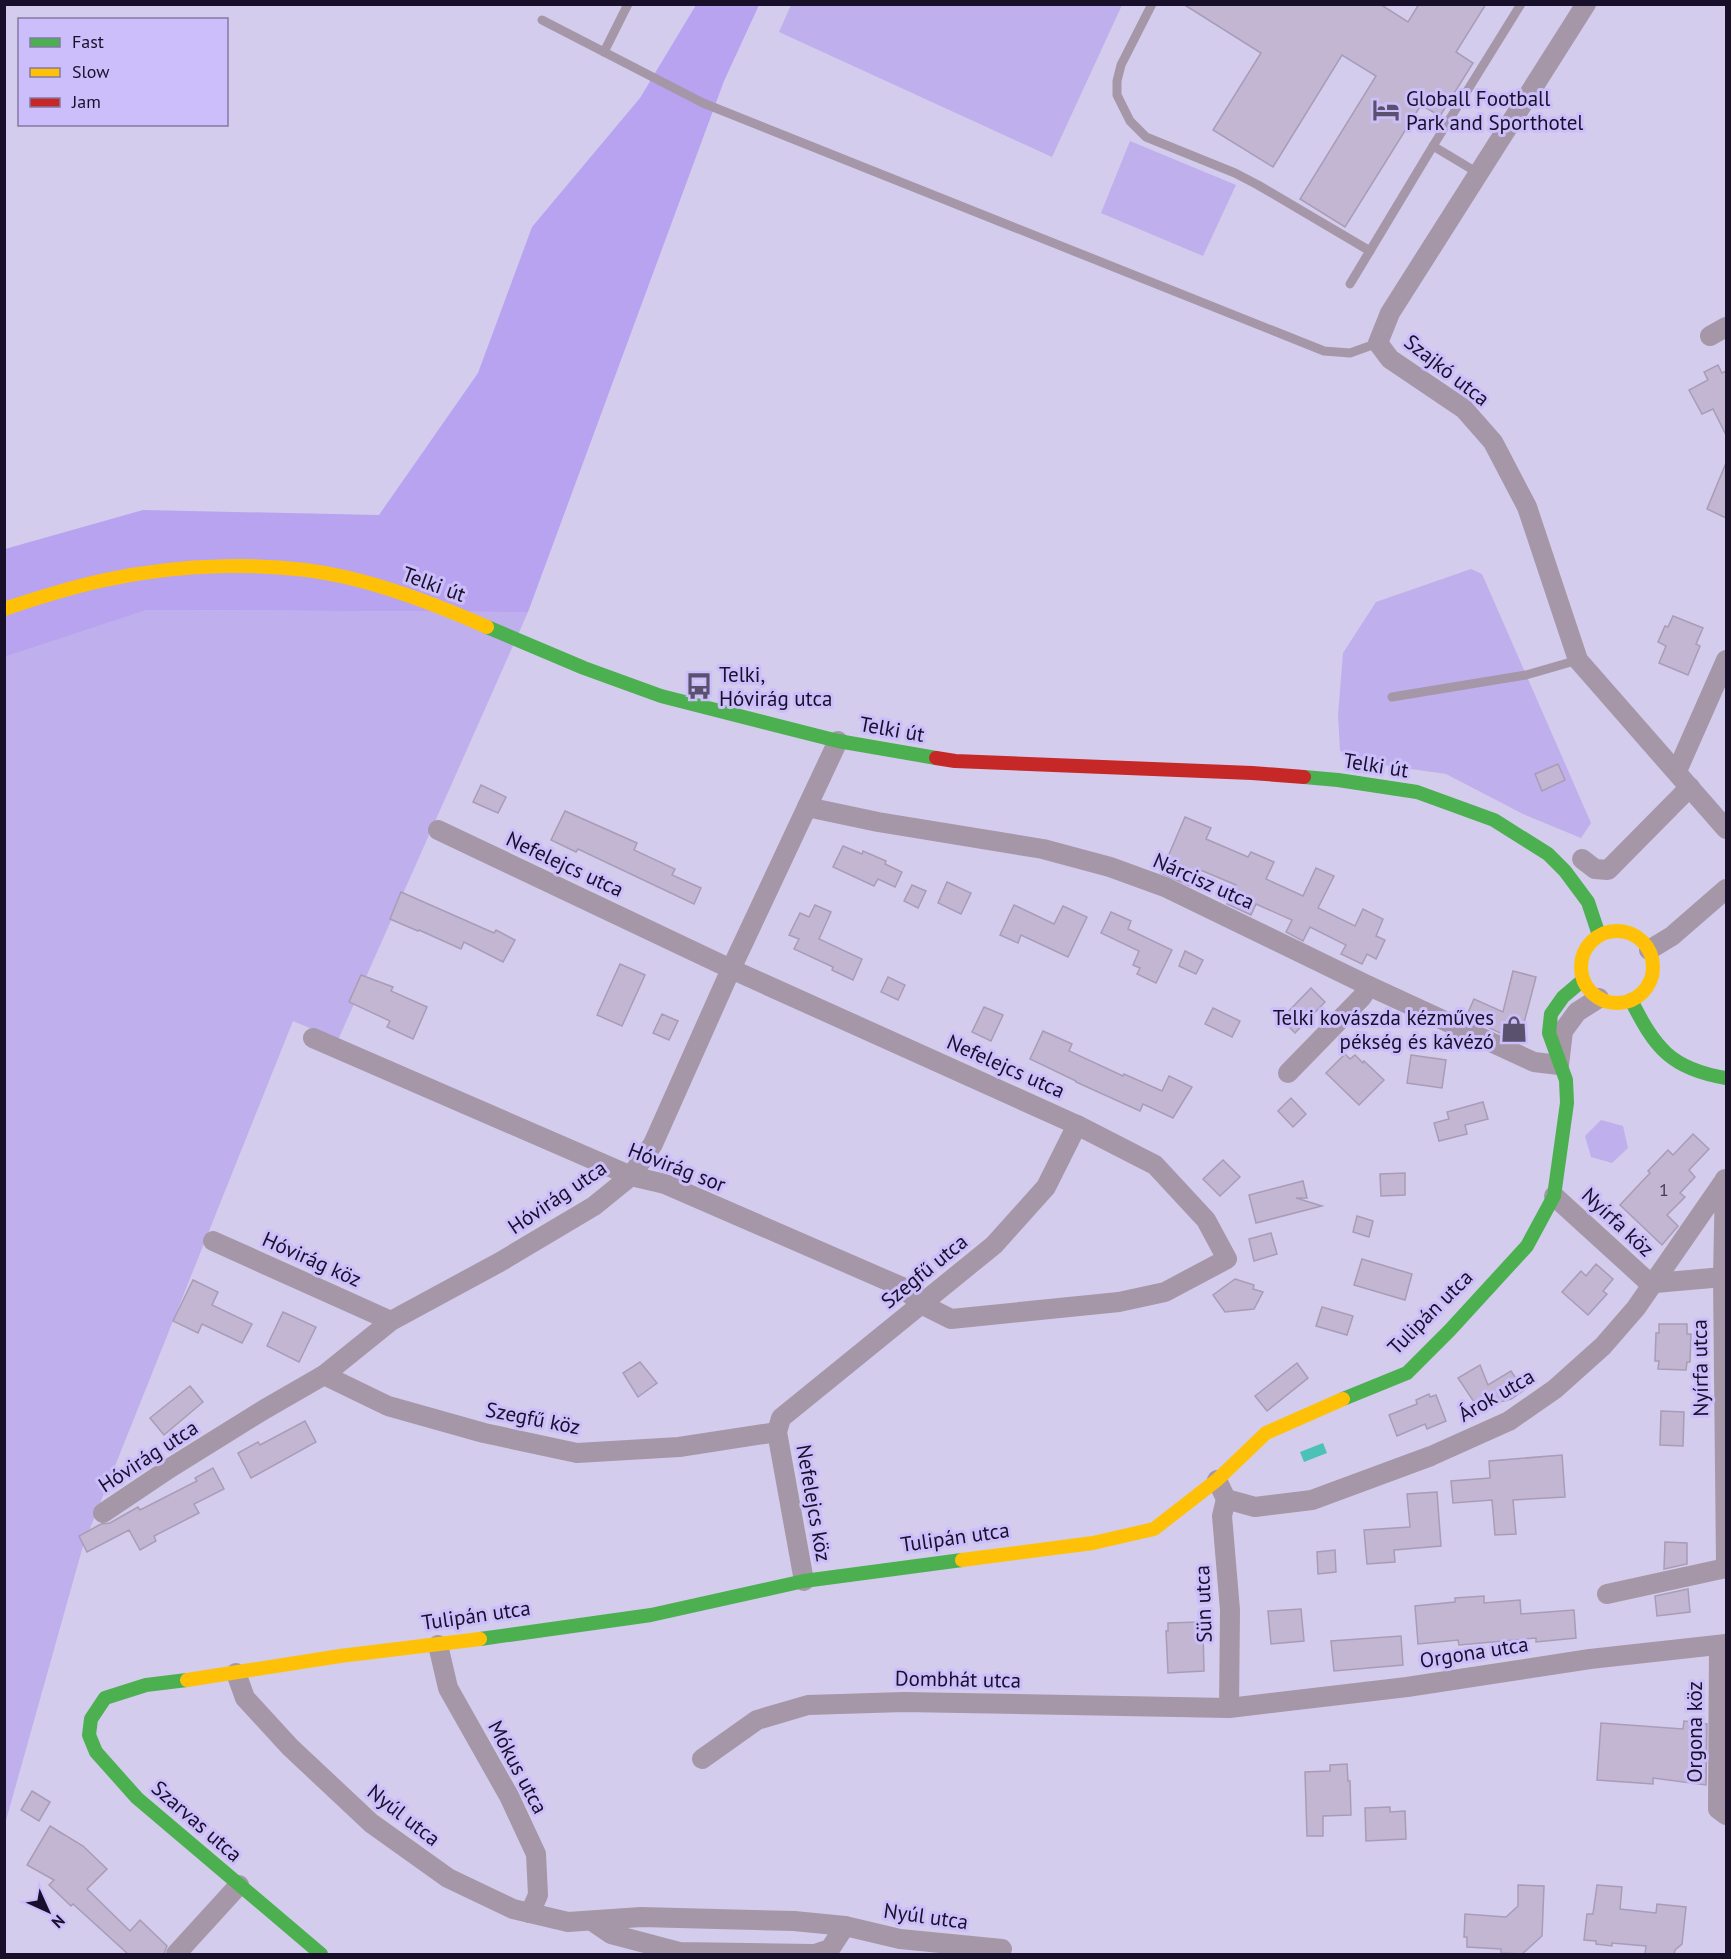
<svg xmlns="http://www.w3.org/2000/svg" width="1731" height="1959" font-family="'PT Sans',sans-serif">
  <rect width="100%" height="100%" fill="#d3cced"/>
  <g fill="#bfafed">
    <path d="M791,5V4L1122,5L1052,157L779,32Z"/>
    <path d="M1130,141L1236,185L1203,256L1101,213Z"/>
    <path d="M1471,569L1482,574L1591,823L1581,838L1523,814L1446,774L1369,763L1340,751L1338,715L1343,653L1376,602Z"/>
    <path d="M147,610L528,612L338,1040L293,1021L83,1546L5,1824V657Z"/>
    <path d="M1601,1120L1623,1126L1628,1148L1612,1163L1591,1157L1585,1136Z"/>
  </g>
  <path fill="#b8a3f0" d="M696,5H759L724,81L528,612L147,610L5,657V549L143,510L379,515L478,373L532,227L640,98Z"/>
  <path fill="#4cc1b6" d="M1323,1443L1327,1453L1304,1462L1300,1452Z"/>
  <g fill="#c2b6d2" stroke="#a89cb7" stroke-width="1.5">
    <path d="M1183,4H1380L1408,22L1419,4H1486L1456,52L1473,63L1440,116L1421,105L1345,227L1300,199L1376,76L1342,55L1273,167L1213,130L1261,53Z"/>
    <path d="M1718,365L1722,373L1726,371V435L1713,409L1702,414L1689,390L1708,380L1704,372Z"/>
    <path d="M1726,463V518L1707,509Z"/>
    <path d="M1673,616L1703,628L1696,644L1700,646L1688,675L1659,663L1666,646L1658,642L1665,626L1668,627Z"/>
    <path d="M1558,764L1565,780L1542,791L1535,774Z"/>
    <path d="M481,785L506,797L498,813L473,802Z"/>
    <path d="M565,811L637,843L634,850L675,869L672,875L701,888L694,904L578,849L576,852L551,840Z"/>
    <path d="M1185,817L1211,828L1206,839L1248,857L1251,852L1274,862L1266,879L1303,896L1316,868L1334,876L1318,908L1355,926L1363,909L1383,919L1376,936L1385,940L1376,959L1367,954L1362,964L1341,954L1346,945L1310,927L1303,941L1286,932L1292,920L1256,904L1251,915L1227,904L1236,885L1198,869L1190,886L1161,873Z"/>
    <path d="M843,846L862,854L863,851L886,861L885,864L902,872L895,887L878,879L874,886L833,867Z"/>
    <path d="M947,882L971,893L961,914L938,903Z"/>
    <path d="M912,885L926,891L918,908L904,901Z"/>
    <path d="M401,892L494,933L496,930L515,940L503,962L464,942L461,949L419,930L418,931L390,919Z"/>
    <path d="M815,905L831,912L819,939L862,959L853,980L832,970L833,967L794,949L799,939L789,935L800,913L809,917Z"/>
    <path d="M1014,905L1054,924L1063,906L1087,917L1068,957L1021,935L1018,943L1000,935Z"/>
    <path d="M1111,912L1131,921L1128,929L1172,950L1156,983L1137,974L1140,968L1133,965L1139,951L1101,933Z"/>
    <path d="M1185,951L1203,960L1196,974L1179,966Z"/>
    <path d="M620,964L645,975L622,1026L597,1015Z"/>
    <path d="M1513,971L1536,977L1519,1042L1466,1017L1474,999L1503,1012Z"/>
    <path d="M361,975L393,987L391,991L427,1007L413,1039L387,1027L390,1021L349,1002Z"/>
    <path d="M888,977L905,985L898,1000L881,992Z"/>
    <path d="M1311,988L1325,1002L1295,1033L1281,1019Z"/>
    <path d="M984,1007L1003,1015L991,1041L972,1032Z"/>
    <path d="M1213,1008L1240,1021L1232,1037L1205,1024Z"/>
    <path d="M662,1014L678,1021L669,1040L653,1033Z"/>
    <path d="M1043,1031L1072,1044L1069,1051L1123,1076L1124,1074L1162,1091L1169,1076L1192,1087L1173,1118L1143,1104L1140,1111L1076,1082V1081L1030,1059Z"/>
    <path d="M1345,1054L1350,1059L1355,1055L1363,1063L1364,1061L1384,1080L1359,1105L1326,1073Z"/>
    <path d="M1411,1055L1446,1060L1442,1088L1407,1083Z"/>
    <path d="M1291,1098L1306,1114L1293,1127L1278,1111Z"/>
    <path d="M1483,1102L1488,1119L1465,1125L1467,1134L1439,1141L1434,1123L1449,1119L1447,1112Z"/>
    <path d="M1693,1134L1709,1149L1689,1170L1695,1177L1680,1193L1685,1197L1667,1215L1678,1226L1662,1245L1620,1205L1650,1173L1648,1171L1668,1150L1673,1155Z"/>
    <path d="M1223,1160L1240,1177L1220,1196L1203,1179Z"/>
    <path d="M1405,1173V1195L1381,1196L1380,1174Z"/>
    <path d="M1303,1181L1307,1198H1296L1322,1206L1256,1223L1249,1195Z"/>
    <path d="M1357,1216L1373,1221L1369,1237L1353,1232Z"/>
    <path d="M1271,1233L1277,1254L1254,1261L1249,1239Z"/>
    <path d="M1362,1259L1412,1274L1405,1300L1354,1285Z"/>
    <path d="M1596,1264L1613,1279L1603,1291L1607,1294L1588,1315L1562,1292L1581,1271L1586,1276Z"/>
    <path d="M1235,1279L1254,1285L1253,1289L1263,1292L1254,1309L1225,1312L1213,1295Z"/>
    <path d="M193,1280L218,1292L212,1305L252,1324L242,1343L202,1324L198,1333L173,1321Z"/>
    <path d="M1322,1307L1353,1316L1347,1335L1316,1326Z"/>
    <path d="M283,1312L316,1327L299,1362L267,1346Z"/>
    <path d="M1659,1324H1687V1334H1691L1690,1362H1687L1686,1370L1658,1369L1659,1361H1655L1656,1333H1659Z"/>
    <path d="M640,1362L657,1383L638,1397L623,1373Z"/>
    <path d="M1297,1363L1308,1378L1267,1411L1255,1396Z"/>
    <path d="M1480,1365L1488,1385L1511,1371L1524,1390L1511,1399L1478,1408L1458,1378Z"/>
    <path d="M190,1386L203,1402L164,1435L150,1418Z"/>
    <path d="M1429,1394L1430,1397L1436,1395L1446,1421L1427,1429L1425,1424L1397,1436L1389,1415L1417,1404L1416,1400Z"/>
    <path d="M1661,1411L1684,1412L1683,1446L1660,1445Z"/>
    <path d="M305,1421L316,1442L251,1478L238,1453L258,1442L260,1445Z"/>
    <path d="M1562,1455L1565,1497L1513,1500L1516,1534L1495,1535L1492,1500L1453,1503L1451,1481L1490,1478L1489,1461Z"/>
    <path d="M213,1468L224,1489L194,1504L199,1513L154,1536L156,1541L140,1550L129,1530L87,1552L79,1536L101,1524L110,1523L138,1507L140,1510L197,1481L195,1478Z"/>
    <path d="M1437,1492L1441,1546L1394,1550L1395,1562L1367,1564L1364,1530L1410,1527L1407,1494Z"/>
    <path d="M1665,1542L1687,1543V1564L1664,1569Z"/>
    <path d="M1335,1550L1336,1572L1318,1574L1317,1552Z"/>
    <path d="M1688,1589L1690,1612L1657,1616L1655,1596Z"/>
    <path d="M1484,1596V1603L1520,1600L1521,1614L1574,1610L1576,1638L1536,1642V1638L1459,1645L1458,1640L1418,1644L1415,1606L1455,1602V1598Z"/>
    <path d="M1301,1609L1304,1641L1271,1644L1268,1611Z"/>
    <path d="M1199,1622V1629H1203L1204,1671L1168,1673L1166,1631H1168V1623Z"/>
    <path d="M1401,1636L1403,1665L1334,1671L1331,1641Z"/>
    <path d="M1684,1721L1707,1724L1706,1785L1653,1778V1784L1597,1780L1601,1723L1683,1729Z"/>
    <path d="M1347,1764L1348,1781H1350L1351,1815L1323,1816V1836H1307L1305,1772L1330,1771V1765Z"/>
    <path d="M32,1791L50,1802L39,1821L21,1810Z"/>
    <path d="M1390,1807V1812L1405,1811L1406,1839L1366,1841L1365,1808Z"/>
    <path d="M50,1826L83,1846L107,1869L87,1889L130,1931L140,1920L167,1946L164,1954H128L73,1904L71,1906L49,1885L54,1880L27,1865Z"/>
    <path d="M1518,1885L1544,1886L1542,1936L1522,1954L1501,1953V1949L1467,1947V1937H1464L1465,1914L1506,1917L1518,1906Z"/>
    <path d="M1597,1885L1622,1887L1620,1909L1656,1913L1657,1904L1686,1907L1682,1944L1675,1950L1674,1954H1645L1646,1946L1612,1943V1946L1596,1944V1941L1584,1940L1587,1914H1593Z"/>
  </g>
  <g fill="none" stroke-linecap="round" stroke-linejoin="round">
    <g stroke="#a597a8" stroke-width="9">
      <path d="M1152,4L1121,65L1117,81V95L1130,121L1146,137L1235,173L1258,185L1370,251"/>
      <path d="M542,20L703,103L1324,351L1350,353L1378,343"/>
      <path d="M604,52L628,4"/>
      <path d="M1433,146L1521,4"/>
      <path d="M1350,284L1433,146L1478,173"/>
      <path d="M1392,697L1526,675L1578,660"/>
    </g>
    <g stroke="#a597a8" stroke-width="20">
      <path d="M1586,4L1390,313L1378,343L1390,359L1464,409L1493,442L1527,507L1578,660L1726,829"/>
      <path d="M1710,336L1726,327"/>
      <path d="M1677,771L1726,660"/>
      <path d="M807,807L878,822L1043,849L1110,867L1165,887L1369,986L1534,1062L1559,1065L1563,1031L1577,1012L1599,998"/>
      <path d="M1582,859L1595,869L1608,870L1690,787"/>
      <path d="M1649,950L1672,936L1726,889"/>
      <path d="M313,1038L631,1176L665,1184L902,1287L921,1304L951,1319L1119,1302L1165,1292L1227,1259L1206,1220L1155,1165L1077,1125L731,969L438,830"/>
      <path d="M1288,1073L1362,997L1369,986"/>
      <path d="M1725,1179L1723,1277L1726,1562"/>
      <path d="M1554,1196L1645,1279L1655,1283L1723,1277"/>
      <path d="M213,1241L391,1321"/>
      <path d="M324,1375L388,1406L484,1433L577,1453L679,1447L777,1432"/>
      <path d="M1217,1480L1226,1499L1255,1507L1312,1500L1431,1456L1509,1421L1555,1389L1603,1346L1636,1308L1724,1181"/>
      <path d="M1226,1499L1222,1516L1230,1610L1229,1708"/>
      <path d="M103,1513L170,1468L265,1409L324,1375L391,1321L500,1262L594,1206L631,1176L653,1144L731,969L838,741"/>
      <path d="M804,1581L777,1432L781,1418L994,1245L1046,1187L1077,1125"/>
      <path d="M1607,1594L1726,1568"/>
      <path d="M438,1645L448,1688L509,1796L536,1854L538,1895L530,1913"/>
      <path d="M1719,1645L1718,1809L1726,1815"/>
      <path d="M236,1673L245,1698L290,1747L371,1823L448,1878L513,1909L568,1922L641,1917L794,1921L845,1926L900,1939L1002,1949"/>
      <path d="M702,1759L757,1720L808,1705L904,1702L1229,1708L1407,1687L1590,1659L1726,1644"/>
      <path d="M592,1921L611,1934L679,1952L812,1954"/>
      <path d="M176,1954L239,1885"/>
      <path d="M815,1954L830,1949L845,1926"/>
    </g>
    <g stroke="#4caf50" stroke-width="14">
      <path d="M487,627L584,668L661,696L838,741L936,758"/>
      <path d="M1304,777L1338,780L1417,792L1494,820L1548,854L1565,871L1588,902L1599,935"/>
      <path d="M1631,1000C1655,1048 1671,1069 1726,1078"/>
      <path d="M1343,1399L1407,1373L1450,1330L1527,1246L1554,1196L1567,1103L1566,1080L1549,1033L1551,1014L1563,997L1583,980"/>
      <path d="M480,1639L651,1615L804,1581L962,1560"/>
      <path d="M187,1680L146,1685L105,1698L91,1719L89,1735L96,1752L137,1798L321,1954"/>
    </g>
    <g stroke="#ffc107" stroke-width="14">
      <path d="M4,609C37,598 71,587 105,580C178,564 272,560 345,577C393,588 442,607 487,627"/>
      <circle cx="1617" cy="967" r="36"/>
      <path d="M962,1560L1093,1543L1154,1529L1217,1480L1266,1433L1343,1399"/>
      <path d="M187,1680L340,1656L480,1639"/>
    </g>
    <path stroke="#c62828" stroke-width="14" d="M936,758L955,761L1252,773L1304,777"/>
  </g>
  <defs>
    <symbol id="hotel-bare" viewBox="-9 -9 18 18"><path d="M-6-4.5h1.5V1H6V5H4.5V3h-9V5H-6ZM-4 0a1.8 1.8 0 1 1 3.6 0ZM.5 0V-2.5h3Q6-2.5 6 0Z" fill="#59516e" stroke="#ccbefa" stroke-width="2.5" paint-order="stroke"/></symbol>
    <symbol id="bus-bare" viewBox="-9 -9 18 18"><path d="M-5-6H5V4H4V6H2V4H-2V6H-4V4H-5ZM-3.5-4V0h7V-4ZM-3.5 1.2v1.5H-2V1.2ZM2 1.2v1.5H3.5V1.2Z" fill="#59516e" stroke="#ccbefa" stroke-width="2.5" paint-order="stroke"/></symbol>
    <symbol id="shop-bare" viewBox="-9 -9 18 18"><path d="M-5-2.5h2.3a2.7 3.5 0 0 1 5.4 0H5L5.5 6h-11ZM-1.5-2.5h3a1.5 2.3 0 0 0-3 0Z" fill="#59516e" stroke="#ccbefa" stroke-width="2.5" paint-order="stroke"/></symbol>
  </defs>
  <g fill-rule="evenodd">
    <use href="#hotel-bare" x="1367" y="91" width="38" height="38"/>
    <use href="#bus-bare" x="680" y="667" width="38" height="38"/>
    <use href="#shop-bare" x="1495" y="1010" width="38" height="38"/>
  </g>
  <g text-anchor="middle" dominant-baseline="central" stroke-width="6" stroke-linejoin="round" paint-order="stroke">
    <g font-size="18" fill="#433a55">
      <text x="1664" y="1189">1</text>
    </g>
    <g font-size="21" fill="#180f2a" stroke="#ccbefa" text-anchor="start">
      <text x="1406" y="98">Globall Football<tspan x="1406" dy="24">Park and Sporthotel</tspan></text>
      <text x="719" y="674">Telki,<tspan x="719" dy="24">Hóvirág utca</tspan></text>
      <text x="1494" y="1017" text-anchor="end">Telki kovászda kézműves<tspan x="1494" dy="24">pékség és kávézó</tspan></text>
    </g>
    <g font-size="21" fill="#180f2a" stroke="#ccbefa">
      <text transform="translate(1447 370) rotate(38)">Szajkó utca</text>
      <text transform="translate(434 584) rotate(20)">Telki út</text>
      <text transform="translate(892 729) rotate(10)">Telki út</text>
      <text transform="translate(1376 765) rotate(9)">Telki út</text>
      <text transform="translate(565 864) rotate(25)">Nefelejcs utca</text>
      <text transform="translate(1204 881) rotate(24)">Nárcisz utca</text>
      <text transform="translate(1006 1066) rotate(24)">Nefelejcs utca</text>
      <text transform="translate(677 1167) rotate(21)">Hóvirág sor</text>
      <text transform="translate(557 1197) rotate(-34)">Hóvirág utca</text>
      <text transform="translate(1618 1222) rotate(43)">Nyírfa köz</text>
      <text transform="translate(312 1259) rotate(24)">Hóvirág köz</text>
      <text transform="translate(924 1271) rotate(-39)">Szegfű utca</text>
      <text transform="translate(1430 1312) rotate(-45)">Tulipán utca</text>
      <text transform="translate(1700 1368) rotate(-91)">Nyírfa utca</text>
      <text transform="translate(1496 1395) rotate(-30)">Árok utca</text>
      <text transform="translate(533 1418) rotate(11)">Szegfű köz</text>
      <text transform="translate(148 1456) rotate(-33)">Hóvirág utca</text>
      <text transform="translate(814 1503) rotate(80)">Nefelejcs köz</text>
      <text transform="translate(955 1537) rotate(-8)">Tulipán utca</text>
      <text transform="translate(1203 1604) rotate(-92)">Sün utca</text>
      <text transform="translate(476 1615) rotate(-8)">Tulipán utca</text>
      <text transform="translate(1474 1652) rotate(-9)">Orgona utca</text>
      <text transform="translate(958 1679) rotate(1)">Dombhát utca</text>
      <text transform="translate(1694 1732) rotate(-90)">Orgona köz</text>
      <text transform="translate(518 1767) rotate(62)">Mókus utca</text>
      <text transform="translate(404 1815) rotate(38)">Nyúl utca</text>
      <text transform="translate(197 1821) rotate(41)">Szarvas utca</text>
      <text transform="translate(926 1916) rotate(8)">Nyúl utca</text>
    </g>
  </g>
  <rect width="1731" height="1959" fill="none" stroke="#180f2a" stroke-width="12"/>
  <rect x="18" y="18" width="210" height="108" fill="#ccbefa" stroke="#8478a7" stroke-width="1.5"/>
  <rect x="30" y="38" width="30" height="9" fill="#4caf50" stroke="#8478a7" stroke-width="1.5"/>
  <text x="72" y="48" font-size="18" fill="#180f2a">Fast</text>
  <rect x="30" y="68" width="30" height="9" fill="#ffc107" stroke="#8478a7" stroke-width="1.5"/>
  <text x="72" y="78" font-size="18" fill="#180f2a">Slow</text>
  <rect x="30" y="98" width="30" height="9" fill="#c62828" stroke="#8478a7" stroke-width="1.5"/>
  <text x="72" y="108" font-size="18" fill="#180f2a">Jam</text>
  <g transform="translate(48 1911) rotate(135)" stroke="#ccbefa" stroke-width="4.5" paint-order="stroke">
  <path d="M0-4.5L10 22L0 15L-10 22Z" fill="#180f2a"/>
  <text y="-9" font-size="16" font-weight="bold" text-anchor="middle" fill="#180f2a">N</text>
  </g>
</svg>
